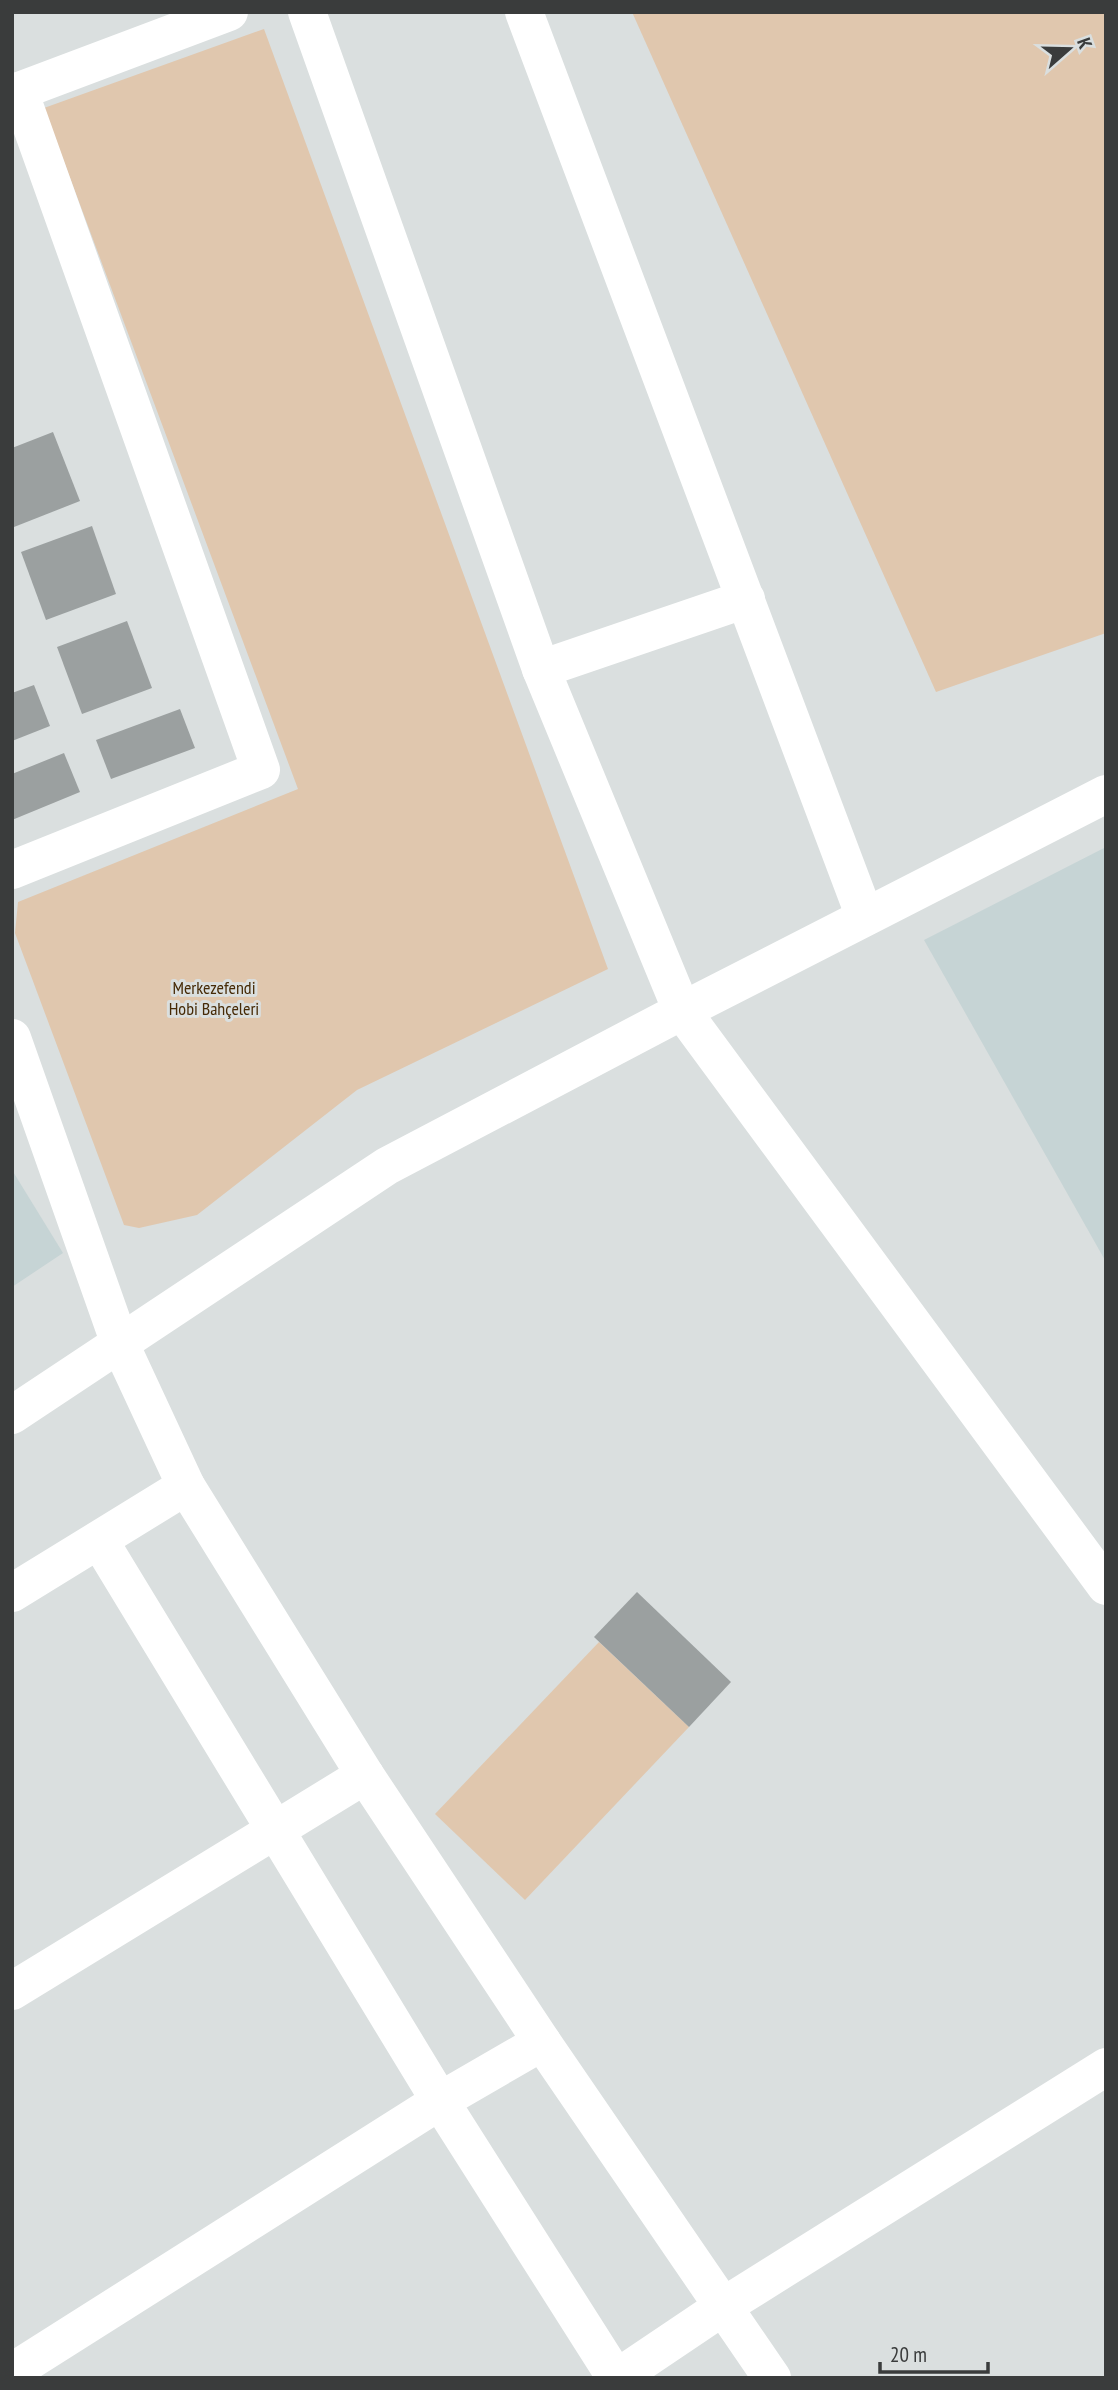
<svg xmlns="http://www.w3.org/2000/svg" width="1118" height="2390" font-family="'PT Sans Narrow',sans-serif">
  <rect width="100%" height="100%" fill="#dadfdf"/>
  <g fill="#c6d4d5">
    <path d="M1106,847V1262L924,940Z"/>
    <path d="M12,1170L63,1253L12,1287Z"/>
  </g>
  <g fill="#e0c7ae">
    <path d="M632,12H1106V633L936,692Z"/>
    <path d="M264,29L608,969L357,1090L197,1215L139,1228L124,1225L15,933L18,902L298,789L44,108Z"/>
    <path d="M599,1642L689,1727L525,1900L435,1814Z"/>
  </g>
  <g fill="#9ba0a0">
    <path d="M53,432L80,501L14,527L12,448Z"/>
    <path d="M92,526L116,594L46,620L21,552Z"/>
    <path d="M127,621L152,688L82,714L57,647Z"/>
    <path d="M34,685L50,726L12,741V693Z"/>
    <path d="M180,709L195,748L111,779L96,740Z"/>
    <path d="M64,753L80,792L12,820V774Z"/>
    <path d="M637,1592L731,1682L689,1727L594,1637Z"/>
  </g>
  <g fill="none" stroke-linecap="round" stroke-linejoin="round">
    <g stroke="#fff" stroke-width="38">
      <path d="M307,12L541,669L682,1011L1106,1586"/>
      <path d="M524,12L865,917"/>
      <path d="M19,91L229,12"/>
      <path d="M12,93L19,91L261,770L12,870"/>
      <path d="M541,669L746,599"/>
      <path d="M682,1011L1106,794"/>
      <path d="M12,1038L120,1344L186,1486L365,1775L542,2042L440,2101L616,2378"/>
      <path d="M12,1593L186,1486"/>
      <path d="M12,1991L365,1775"/>
      <path d="M542,2042L772,2378"/>
      <path d="M12,2372L440,2101L99,1540"/>
      <path d="M617,2378L724,2306L1106,2067"/>
    </g>
    <path stroke="#fff" stroke-width="38" d="M12,1415L387,1166L682,1011"/>
  </g>
  <g text-anchor="middle" dominant-baseline="central" stroke-width="6" stroke-linejoin="round" paint-order="stroke">
    <g font-size="18" fill="#462a06" stroke="#dadfdf">
      <text x="214" y="987">Merkezefendi<tspan x="214" dy="21">Hobi Bahçeleri</tspan></text>
    </g>
  </g>
  <rect width="1118" height="2390" fill="none" stroke="#3a3c3c" stroke-width="28"/>
  <g transform="translate(1069 49) rotate(70)" stroke="#dadfdf" stroke-width="5" paint-order="stroke">
  <path d="M0-5L12 26L0 18L-12 26Z" fill="#3a3c3c"/>
  <text y="-10" font-size="19" font-weight="bold" text-anchor="middle" fill="#3a3c3c">K</text>
  </g>
  <path d="M880 2362v10h108v-10" fill="none" stroke="#3a3c3c" stroke-width="3.5"/>
  <text x="890" y="2362" font-size="21" fill="#3a3c3c" stroke="#dadfdf" stroke-width="5" paint-order="stroke">20 m</text>
</svg>
